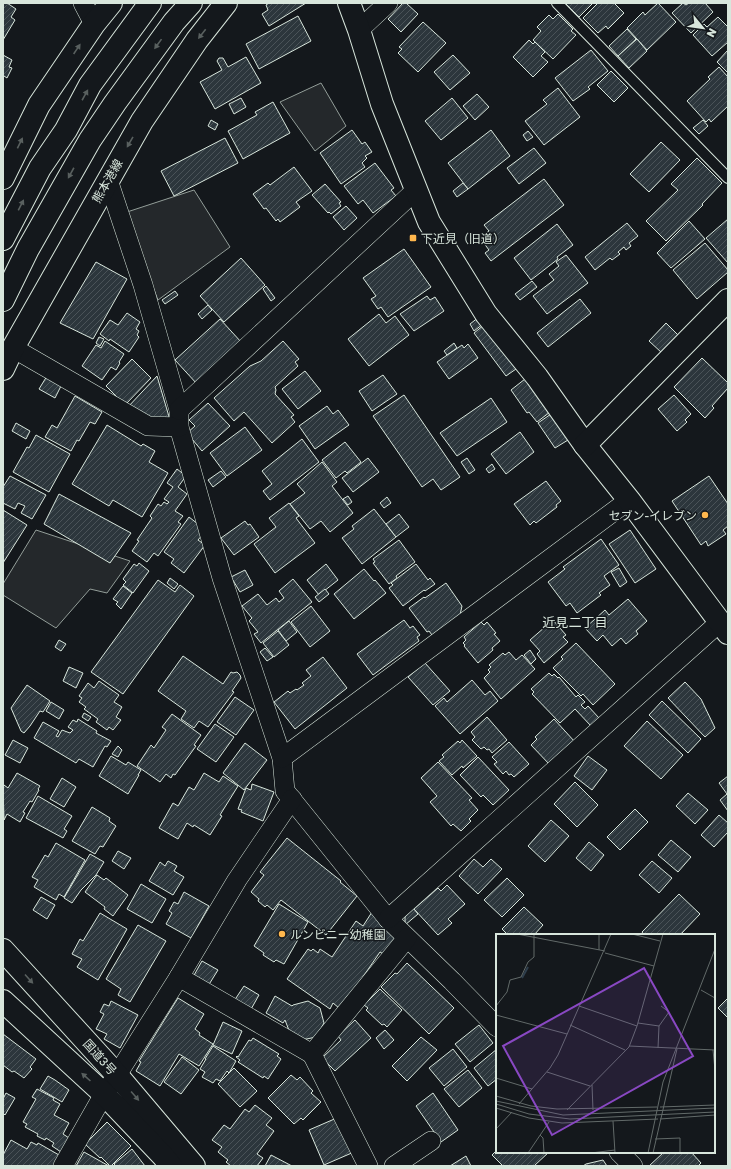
<svg xmlns="http://www.w3.org/2000/svg" width="731" height="1169" font-family="'Golos Text','Noto Sans JP',sans-serif">
  <defs>
    <pattern id="building-hatch" width="6" height="6" patternUnits="userSpaceOnUse"><rect width="6" height="6" fill="#2c363c"/><path d="M-1 1l2-2M0 6l6-6M5 7l2-2" fill="none" stroke="#4a5358"/></pattern>
  </defs>
  <rect width="100%" height="100%" fill="#14181c"/>
  <g fill="#24282b" stroke="#939e99">
    <path d="M321,83L346,126L315,151L280,102Z"/>
    <path d="M194,190L230,247L158,300L124,213Z"/>
    <path d="M36,530L130,561L107,593L90,589L56,628L3,595V584Z"/>
  </g>
  <g fill="url(#building-hatch)" stroke="#d8e6dc">
    <path d="M3,3H7L16,9L11,17L15,20L3,40Z"/>
    <path d="M269,3H306L269,26L262,14L268,10L266,5Z"/>
    <path d="M403,3H406L418,14L401,32L388,19Z"/>
    <path d="M565,3H593L579,17Z"/>
    <path d="M598,3H614L624,13L608,29L606,26L598,33L583,18Z"/>
    <path d="M658,3L676,22L647,50L627,28L643,12L645,15Z"/>
    <path d="M683,3L686,5L689,3H705L713,12L691,33L672,13Z"/>
    <path d="M558,14L573,29L571,31L576,35L553,59L533,40L541,31L537,27L549,15L553,19Z"/>
    <path d="M298,16L311,41L259,69L246,44Z"/>
    <path d="M718,17L728,27V42L712,56L693,35L704,24L707,27Z"/>
    <path d="M423,22L446,43L418,72L398,53L402,49L399,47Z"/>
    <path d="M627,29L636,39L618,56L609,46Z"/>
    <path d="M637,39L647,51L629,68L618,56Z"/>
    <path d="M529,40L533,44L535,42L545,52L541,56L548,62L533,77L513,57Z"/>
    <path d="M591,50L608,71L588,87L590,89L573,101L555,78Z"/>
    <path d="M728,50V73L717,62Z"/>
    <path d="M3,55L12,60L9,67L12,68L7,78L4,76L3,77Z"/>
    <path d="M453,55L470,73L450,90L434,72Z"/>
    <path d="M246,57L261,83L215,109L200,82L222,70L217,61L219,58H223L228,67Z"/>
    <path d="M719,67L728,77V106L711,122L709,119L706,122L687,101L710,79L708,77Z"/>
    <path d="M611,71L628,88L614,102L597,85Z"/>
    <path d="M558,88L580,117L544,145L525,121L547,104L543,100Z"/>
    <path d="M477,94L489,107L475,120L463,106Z"/>
    <path d="M241,98L246,107L234,114L229,104Z"/>
    <path d="M452,98L468,118L441,140L425,121Z"/>
    <path d="M273,102L290,133L243,159L228,131L257,115L255,112Z"/>
    <path d="M211,120L218,124L215,130L208,126Z"/>
    <path d="M703,120L708,126L699,134L693,128Z"/>
    <path d="M352,130L362,144L365,142L372,152L365,156L367,158L362,163L365,167L341,184L320,153Z"/>
    <path d="M491,130L510,156L468,189L448,163Z"/>
    <path d="M528,131L533,137L527,141L523,135Z"/>
    <path d="M225,138L238,163L174,196L161,171Z"/>
    <path d="M661,142L680,160L649,192L630,174Z"/>
    <path d="M534,148L546,163L519,184L507,168Z"/>
    <path d="M697,158L722,183L702,204L703,205L666,241L646,221L678,190L671,184Z"/>
    <path d="M375,163L394,188L391,190L396,196L373,213L363,200L358,204L344,186Z"/>
    <path d="M294,167L312,191L296,202L300,207L280,222L278,219L276,221L266,208L264,209L253,194L268,183L270,185Z"/>
    <path d="M544,179L564,205L491,261L485,253L489,250L480,238L489,231L484,225Z"/>
    <path d="M463,183L468,189L457,197L453,191Z"/>
    <path d="M325,184L341,202L339,203L341,206L331,214L329,212L328,213L312,195Z"/>
    <path d="M346,206L357,218L344,230L333,217Z"/>
    <path d="M728,219V263L706,238Z"/>
    <path d="M689,221L705,239L671,268L657,253Z"/>
    <path d="M627,223L638,236L629,243L631,246L626,250L624,247L618,252L620,254L612,260L610,258L595,270L585,257Z"/>
    <path d="M557,224L573,245L557,257L558,259L531,280L514,258Z"/>
    <path d="M705,243L728,270V272L697,299L673,270Z"/>
    <path d="M404,249L431,287L388,317L381,307L378,309L371,299L376,296L363,278Z"/>
    <path d="M566,255L588,283L547,314L533,296L554,280L549,274L559,266L556,262Z"/>
    <path d="M241,258L265,285L224,322L200,296Z"/>
    <path d="M96,262L127,279L93,339L60,323Z"/>
    <path d="M532,281L537,287L520,300L515,294Z"/>
    <path d="M266,286L275,298L271,301L263,289Z"/>
    <path d="M175,291L178,295L165,304L162,300Z"/>
    <path d="M427,296L430,300L435,297L444,311L414,331L400,314Z"/>
    <path d="M580,299L591,313L548,347L537,333Z"/>
    <path d="M208,305L212,310L202,319L198,314Z"/>
    <path d="M127,313L140,322L136,329L139,331L137,335L139,337L129,352L110,339L109,341L100,334L110,320L118,325Z"/>
    <path d="M379,314L386,323L395,316L409,335L369,366L348,339Z"/>
    <path d="M479,317L483,324L474,331L470,324Z"/>
    <path d="M220,319L242,343L197,384L175,360Z"/>
    <path d="M666,323L679,336L662,353L649,341Z"/>
    <path d="M484,325L516,369L506,376L474,333Z"/>
    <path d="M99,337L104,339L100,346L96,343Z"/>
    <path d="M105,341L124,354L119,362L120,363L116,370L111,367L102,380L82,366L96,345L101,348Z"/>
    <path d="M283,341L299,359L295,362L298,366L275,387L276,390L275,394L294,415L291,417L295,422L272,443L244,412L234,421L214,398L250,366L261,361Z"/>
    <path d="M454,343L457,348L447,355L444,351Z"/>
    <path d="M468,344L478,358L449,379L437,362L462,345L464,348Z"/>
    <path d="M702,358L728,383V388L712,406L714,408L705,418L674,387Z"/>
    <path d="M132,359L151,378L125,405L106,386Z"/>
    <path d="M305,371L321,391L298,409L282,389Z"/>
    <path d="M383,375L397,394L372,411L359,391Z"/>
    <path d="M47,376L62,384L55,398L39,389Z"/>
    <path d="M157,376L170,420L157,422L127,408Z"/>
    <path d="M525,379L550,412L537,422L529,412L527,413L511,390Z"/>
    <path d="M404,395L460,477L441,490L433,479L422,487L373,416Z"/>
    <path d="M674,395L691,414L685,420L687,422L677,431L658,409Z"/>
    <path d="M75,396L102,412L95,424L90,422L79,441L77,440L71,451L45,437L52,425L57,428Z"/>
    <path d="M491,398L507,422L457,456L440,433Z"/>
    <path d="M208,403L230,426L202,451L187,433L195,426L189,420Z"/>
    <path d="M327,406L333,414L338,410L349,425L315,449L299,426Z"/>
    <path d="M551,414L568,440L555,448L538,423Z"/>
    <path d="M16,423L30,431L26,439L12,431Z"/>
    <path d="M107,425L141,446L143,444L155,451L149,462L168,473L142,517L113,500L109,506L72,484Z"/>
    <path d="M245,427L262,450L227,476L210,453Z"/>
    <path d="M520,432L534,452L506,474L491,454Z"/>
    <path d="M36,435L70,454L49,492L13,472L27,447L29,448Z"/>
    <path d="M302,439L319,462L270,500L263,491L272,484L262,471Z"/>
    <path d="M345,442L361,462L347,473L345,471L336,478L322,460Z"/>
    <path d="M368,458L379,472L353,492L342,478Z"/>
    <path d="M467,458L475,470L469,474L461,462Z"/>
    <path d="M322,462L337,482L332,486L353,513L330,532L321,521L310,529L290,504L305,493L297,484Z"/>
    <path d="M492,464L495,469L489,473L486,469Z"/>
    <path d="M177,469L186,476L178,487L187,494L175,511L183,516L178,522L181,524L158,556L154,553L147,562L132,551L139,541L137,540L152,518L150,516L158,504L161,506L164,502L167,504L169,502L164,499L173,487L167,483Z"/>
    <path d="M221,471L226,477L213,487L208,480Z"/>
    <path d="M10,476L46,495L32,519L21,513L25,506L18,503L15,509L3,503V487Z"/>
    <path d="M709,476L728,504V526L723,530L726,534L708,546L706,541L701,545L672,501Z"/>
    <path d="M546,481L561,501L556,505L557,507L536,523L534,521L530,525L514,504Z"/>
    <path d="M59,494L131,533L110,563L44,524Z"/>
    <path d="M348,496L352,502L348,505L343,499Z"/>
    <path d="M387,497L391,503L384,508L380,503Z"/>
    <path d="M289,503L299,516L296,518L315,543L275,573L254,544L276,527L269,518Z"/>
    <path d="M374,509L396,537L362,564L342,538L354,529L352,526Z"/>
    <path d="M3,510L27,525L3,563Z"/>
    <path d="M399,514L409,527L396,537L386,524Z"/>
    <path d="M189,517L203,528V534L198,540L205,545L184,573L171,563L174,559L164,552Z"/>
    <path d="M245,521L248,525L250,524L259,537L234,555L221,538Z"/>
    <path d="M630,530L656,569L635,583L609,544Z"/>
    <path d="M601,539L619,565L604,576L610,585L599,593L601,595L577,613L570,603L566,606L548,582L565,569L563,567Z"/>
    <path d="M399,540L415,562L396,576L397,578L389,584L373,563L375,562L373,559Z"/>
    <path d="M139,563L149,571L133,593L123,585L126,582L123,579L134,564L137,566Z"/>
    <path d="M326,564L338,580L319,595L307,580Z"/>
    <path d="M416,564L428,580L430,578L435,584L425,591L424,590L403,606L389,588L393,585L391,583Z"/>
    <path d="M619,568L627,582L620,587L611,572Z"/>
    <path d="M364,569L374,581L375,580L386,593L354,619L334,594Z"/>
    <path d="M245,570L253,585L240,592L231,577Z"/>
    <path d="M170,578L178,584L174,589L167,583Z"/>
    <path d="M293,579L312,602L261,643L254,634L258,632L249,621L252,618L242,606L258,594L267,605L276,598L279,602L284,598L279,591Z"/>
    <path d="M158,580L175,592L180,585L194,596L123,694L91,672Z"/>
    <path d="M446,583L462,606L460,615L432,635L429,631L427,632L409,608L424,597L425,598Z"/>
    <path d="M123,586L132,593L121,609L116,604L118,602L113,599Z"/>
    <path d="M325,589L329,594L319,602L315,597Z"/>
    <path d="M628,599L647,621L636,631L638,634L626,644L621,638L612,646L603,635L597,641L585,628L605,610L609,615Z"/>
    <path d="M311,606L330,631L310,647L291,622Z"/>
    <path d="M404,620L410,628L413,626L420,635L417,637L419,641L373,675L357,654Z"/>
    <path d="M553,620L566,635L563,637L568,642L544,663L537,654L540,651L530,640Z"/>
    <path d="M289,621L297,632L286,641L278,630Z"/>
    <path d="M481,622L484,625L487,622L496,633L494,634L500,641L492,648L493,650L478,663L464,646L465,645L463,643L466,640L464,637Z"/>
    <path d="M278,631L289,645L274,657L263,643Z"/>
    <path d="M59,640L66,644L61,651L55,647Z"/>
    <path d="M576,643L615,684L593,705L583,694L581,696L553,668L563,659L561,657Z"/>
    <path d="M265,648L273,657L267,661L260,652Z"/>
    <path d="M530,650L536,659L531,664L524,655Z"/>
    <path d="M509,652L516,660L522,655L535,669L501,699L484,678L490,672L488,670L491,667L489,665L503,653L505,655Z"/>
    <path d="M183,656L223,684L231,672L233,673L237,672L240,675L241,678L232,691L234,692L208,727L199,721L194,728L181,719L186,711L158,691Z"/>
    <path d="M323,657L347,688L295,729L274,702L288,691L290,693L296,689L297,690L304,685L302,683L311,676L306,670Z"/>
    <path d="M425,663L450,691L433,705L408,677Z"/>
    <path d="M69,667L83,673L76,688L63,681Z"/>
    <path d="M549,673L552,676L554,674L558,678L559,677L576,697L578,695L585,702L581,705L585,709L588,706L599,718L591,726L575,709L560,723L532,694L534,692L531,689Z"/>
    <path d="M472,680L485,695L490,691L498,701L460,734L435,706L444,698L447,702Z"/>
    <path d="M99,681L119,695L114,702L122,707L116,717L121,720L113,730L109,727L107,730L96,722L98,719L84,709L86,707L79,702L82,698L79,696L88,683L94,688Z"/>
    <path d="M685,682L701,699L715,728L705,737L668,698Z"/>
    <path d="M27,685L50,701L43,712L40,711L30,726L24,733L21,731L11,708Z"/>
    <path d="M235,697L254,710L236,735L217,722Z"/>
    <path d="M662,701L701,739L688,753L649,715Z"/>
    <path d="M51,702L64,710L59,719L46,711Z"/>
    <path d="M84,713L91,717L88,721L82,717Z"/>
    <path d="M172,714L201,735L194,745L196,746L175,775L173,774L171,778L166,774L160,782L137,766L151,745L154,748L166,730L162,727Z"/>
    <path d="M487,717L507,740L492,753L489,749L487,750L484,747L481,749L472,740L475,737L471,732Z"/>
    <path d="M78,719L97,731L96,733L111,741L107,747L105,746L93,767L79,759L76,763L34,738L43,722L59,731L56,736L58,737L62,730L70,733L73,730L68,727L73,720L77,722Z"/>
    <path d="M554,719L575,742L550,765L531,745L537,739L535,737Z"/>
    <path d="M647,721L683,755L661,779L624,746Z"/>
    <path d="M215,724L234,737L216,762L197,749Z"/>
    <path d="M13,740L28,748L20,763L5,755Z"/>
    <path d="M462,740L477,756L463,768L462,766L452,775L439,761L444,757L442,755L458,741L460,743Z"/>
    <path d="M509,742L529,764L514,777L511,774L509,775L506,771L503,774L494,764L497,762L492,757Z"/>
    <path d="M245,743L267,760L244,790L223,773Z"/>
    <path d="M118,746L122,750L118,757L112,754Z"/>
    <path d="M111,756L126,765L128,762L141,770L138,775H139L128,794L99,776Z"/>
    <path d="M588,756L607,770L592,790L574,776Z"/>
    <path d="M478,757L509,790L493,805L483,795L481,797L460,775Z"/>
    <path d="M438,762L472,798L469,800L478,810L469,819L471,821L461,831L453,824L451,826L430,802L437,796L421,778Z"/>
    <path d="M17,773L40,786L38,789L39,790L32,802L30,801L23,812L25,813L20,822L7,814L4,820L3,787L4,785L8,788Z"/>
    <path d="M204,773L219,782L223,776L238,786L220,815L222,816L210,835L194,825L193,827L187,823L178,839L159,828L173,803L178,806L189,787L194,790Z"/>
    <path d="M728,776V811L720,800L727,794L719,783Z"/>
    <path d="M62,778L76,787L64,807L50,799Z"/>
    <path d="M575,782L598,805L577,827L554,804Z"/>
    <path d="M252,784L274,792L263,821L241,812L242,810L238,809L246,788L251,790Z"/>
    <path d="M688,793L708,810L695,824L676,806Z"/>
    <path d="M38,796L72,816L64,829L67,831L63,838L26,818Z"/>
    <path d="M92,807L110,818L109,821L116,826L103,847L100,846L95,854L72,841Z"/>
    <path d="M635,809L648,822L620,850L607,837Z"/>
    <path d="M719,815L728,823V832L714,847L701,835Z"/>
    <path d="M551,820L569,836L545,862L528,846Z"/>
    <path d="M287,838L341,881L340,882L357,896L326,935L281,900L273,910L267,905L265,907L258,901L259,899L251,892L264,875L260,872Z"/>
    <path d="M671,840L691,857L678,872L658,855Z"/>
    <path d="M589,842L604,855L591,871L576,858Z"/>
    <path d="M56,843L85,860L64,897L59,894L56,900L34,887L38,880L32,877L45,855L48,857Z"/>
    <path d="M118,851L131,858L124,869L112,861Z"/>
    <path d="M90,854L104,862L96,875L81,890L72,903L64,898Z"/>
    <path d="M474,859L483,867L491,859L502,869L478,894L459,876Z"/>
    <path d="M168,861L177,866L174,871L184,877L173,895L149,881L160,862L165,866Z"/>
    <path d="M652,861L672,878L659,893L639,875Z"/>
    <path d="M97,875L104,880L106,878L128,895L113,916L104,909L105,907L85,892Z"/>
    <path d="M507,878L524,895L502,917L484,900Z"/>
    <path d="M141,884L166,899L152,923L127,909Z"/>
    <path d="M447,885L465,904L448,919L452,923L438,935L414,909L438,888L441,891Z"/>
    <path d="M184,892L209,906L191,938L166,924L172,913L169,911L174,902L178,904Z"/>
    <path d="M679,894L700,914L680,935H644L642,932Z"/>
    <path d="M41,897L55,905L47,919L33,910Z"/>
    <path d="M279,904L308,922L284,964L276,960L274,962L263,955L264,953L254,946Z"/>
    <path d="M524,907L543,925L534,935H508L502,929Z"/>
    <path d="M413,908L418,914L405,925V917Z"/>
    <path d="M372,912L395,938L385,955L380,952L356,987L351,998L348,995L339,1008L333,1003L330,1009L287,979L308,949L311,951L313,949L318,953L320,949L332,957L356,921L363,926Z"/>
    <path d="M100,913L127,929L98,980L77,967L82,959L72,954L80,939L83,941Z"/>
    <path d="M138,925L166,941L130,1002L118,995L121,989L106,979Z"/>
    <path d="M202,961L218,970L208,986L193,977Z"/>
    <path d="M407,963L454,1008L429,1034L381,987L395,973L397,974Z"/>
    <path d="M244,986L259,995L250,1011L234,1001Z"/>
    <path d="M380,989L402,1010L387,1027L384,1024L382,1025L366,1010L368,1008L364,1005Z"/>
    <path d="M275,996L292,1006L293,1005L308,1001L320,1008L324,1023L316,1037L302,1040L290,1033L285,1020L283,1023L266,1013Z"/>
    <path d="M178,998L204,1014L195,1029L200,1033L199,1035L213,1044L199,1066L179,1054L160,1086L136,1071L141,1062L139,1061Z"/>
    <path d="M728,998V1018L718,1008Z"/>
    <path d="M111,1001L138,1015L120,1048L104,1039L107,1034L96,1029L104,1014L100,1012L104,1004L109,1006Z"/>
    <path d="M355,1020L371,1038L335,1071L322,1058L341,1040L338,1036Z"/>
    <path d="M223,1022L242,1031L232,1054L213,1045Z"/>
    <path d="M479,1025L493,1043L470,1062L455,1044Z"/>
    <path d="M385,1030L394,1040L384,1049L376,1038Z"/>
    <path d="M3,1034L36,1059L30,1067L32,1069L24,1078L14,1071L12,1072L3,1065Z"/>
    <path d="M421,1037L437,1050L407,1081L392,1066Z"/>
    <path d="M253,1038L279,1054L277,1056L281,1059L268,1079L264,1076L263,1078L238,1062L240,1060L236,1057L237,1056L238,1057L249,1040L251,1041Z"/>
    <path d="M213,1046L236,1061L229,1073L227,1071L220,1081L216,1079L213,1083L202,1077L205,1072L200,1069L206,1059H205Z"/>
    <path d="M453,1049L467,1067L444,1086L429,1068Z"/>
    <path d="M497,1049V1079L488,1086L474,1068Z"/>
    <path d="M182,1057L199,1070L181,1094L164,1082Z"/>
    <path d="M234,1068L257,1091L240,1107L218,1084Z"/>
    <path d="M468,1070L482,1088L459,1107L444,1089Z"/>
    <path d="M291,1075L297,1080L300,1077L313,1091L311,1093L321,1102L303,1120L301,1118L294,1124L268,1098Z"/>
    <path d="M48,1076L55,1080L69,1090L62,1102L40,1089Z"/>
    <path d="M37,1089L54,1098L53,1100L60,1104L54,1115L69,1123L63,1134L69,1138L61,1152L52,1146L54,1143L46,1138L45,1140L37,1136L38,1134L25,1127L27,1124L23,1122L36,1099L32,1097Z"/>
    <path d="M6,1093L15,1098L5,1115L3,1113V1099Z"/>
    <path d="M433,1093L458,1130L441,1142L416,1106Z"/>
    <path d="M255,1105L272,1118L266,1125L274,1131L257,1154L263,1158L257,1166H231L226,1162L228,1160L218,1152L222,1147L212,1140L224,1125L230,1129L245,1109L249,1112Z"/>
    <path d="M339,1117L354,1152L324,1165L309,1130Z"/>
    <path d="M107,1122L131,1146L111,1166H110L101,1157L100,1158L85,1144Z"/>
    <path d="M11,1140L27,1149L31,1142L37,1145L38,1143L59,1155L53,1166H3V1155Z"/>
    <path d="M132,1149L145,1166H116L114,1164Z"/>
    <path d="M497,1150V1152H549L534,1166H503L492,1155Z"/>
    <path d="M84,1152L109,1166H76Z"/>
    <path d="M664,1152H691L701,1163L698,1166H649Z"/>
    <path d="M271,1155L292,1166H265Z"/>
    <path d="M466,1156L471,1166H450Z"/>
    <path d="M603,1160L607,1166H583L586,1164Z"/>
  </g>
  <g fill="none" stroke-linecap="round" stroke-linejoin="round">
    <defs>
      <path id="lane" d="M557,3L728,178"/>
      <g id="street">
        <path d="M83,3L94,24"/>
        <path d="M359,30L388,3"/>
        <path d="M108,180L143,285L179,410V427L222,578L282,758L285,791L388,919L452,981L497,1027"/>
        <path d="M13,348L148,426L179,427"/>
        <path d="M179,410L416,190"/>
        <path d="M282,758L629,500"/>
        <path d="M388,919L720,622"/>
        <path d="M179,977L312,1054L407,938"/>
        <path d="M312,1054L368,1166"/>
        <path d="M619,1152L633,1166"/>
        <path d="M63,1166L104,1094L117,1075L179,977L237,880L292,799"/>
        <path d="M394,1166L431,1141"/>
      </g>
      <g id="secondary">
        <path d="M349,3L359,30L382,104L429,222L486,314L537,377L585,445L629,500L728,633"/>
        <path d="M585,445L728,300"/>
      </g>
      <g id="primary">
        <path d="M3,178L39,105L94,24L111,3"/>
        <path d="M3,239L40,168L66,130L90,85L150,3"/>
        <path d="M3,300L28,249L90,140L115,103L174,22L191,3"/>
        <path d="M3,369L13,348L142,121L197,40L226,3"/>
      </g>
      <g id="highway">
        <path d="M3,950L117,1075L194,1166"/>
        <path d="M3,1001L104,1094L163,1156L171,1166"/>
      </g>
    </defs>
    <use href="#lane" stroke="#d8e6dc" stroke-width="12"/>
    <use href="#street" stroke="#d8e6dc" stroke-width="20"/>
    <use href="#secondary" stroke="#d8e6dc" stroke-width="24"/>
    <use href="#primary" stroke="#d8e6dc" stroke-width="24"/>
    <use href="#highway" stroke="#d8e6dc" stroke-width="24"/>
    <use href="#lane" stroke="#14181c" stroke-width="10"/>
    <use href="#street" stroke="#14181c" stroke-width="19"/>
    <use href="#secondary" stroke="#14181c" stroke-width="22"/>
    <use href="#primary" stroke="#14181c" stroke-width="22"/>
    <use href="#highway" stroke="#14181c" stroke-width="22"/>
  </g>
  <defs><path id="oneway-solid" d="M-6-.8H1V-3.2L6.5 0L1 3.2V.8H-6Z"/></defs>
  <g fill="#59605f">
    <use href="#oneway-solid" transform="translate(202 34) rotate(128)"/>
    <use href="#oneway-solid" transform="translate(158 44) rotate(126)"/>
    <use href="#oneway-solid" transform="translate(77 49) rotate(-56)"/>
    <use href="#oneway-solid" transform="translate(85 95) rotate(-61)"/>
    <use href="#oneway-solid" transform="translate(130 142) rotate(120)"/>
    <use href="#oneway-solid" transform="translate(20 143) rotate(-64)"/>
    <use href="#oneway-solid" transform="translate(71 173) rotate(119)"/>
    <use href="#oneway-solid" transform="translate(21 205) rotate(-63)"/>
    <use href="#oneway-solid" transform="translate(29 979) rotate(48)"/>
    <use href="#oneway-solid" transform="translate(86 1077) rotate(-138)"/>
    <use href="#oneway-solid" transform="translate(135 1096) rotate(49)"/>
  </g>
  <g fill="#ffb74d" stroke="#14181c" stroke-width="1.5">
    <rect x="409" y="234" width="8" height="8" rx="2"/>
    <circle cx="705" cy="515" r="4"/>
    <circle cx="282" cy="934" r="4"/>
  </g>
  <g text-anchor="middle" dominant-baseline="central" stroke-width="3" stroke-linejoin="round" paint-order="stroke">
    <g font-size="12" fill="#d8e6dc" stroke="#14181c">
      <text transform="translate(107 181) rotate(-60)">熊本港線</text>
      <text transform="translate(100 1057) rotate(48)">国道3号</text>
    </g>
    <g font-size="12" fill="#d8e6dc" stroke="#14181c" text-anchor="start">
      <text x="421" y="238">下近見（旧道）</text>
      <text x="697" y="515" text-anchor="end">セブン-イレブン</text>
      <text x="290" y="934">ルンビニー幼稚園</text>
    </g>
    <g font-size="13" fill="#d8e6dc" stroke="#14181c">
      <text x="575" y="622">近見二丁目</text>
    </g>
  </g>
  <g transform="translate(496 934)">
    <rect width="219" height="219" fill="#14181c"/>
    <path fill="none" stroke="#2f3f4d" stroke-width="2" d="M26,44L32,33"/>
    <path fill="none" stroke="#626a69" stroke-width="1" d="M21,0L109,17M103,0V16M136,0L164,7M109,19L158,32M205,56L219,64M0,72L11,58L14,46L25,43L32,28L38,23V0M83,72L141,92M0,81L71,100M142,89L163,92L162,114M74,91L129,116M163,92L173,78L165,72M133,112L219,116M217,116L219,136M51,138L94,152M0,144L36,155M96,151L97,176M0,162L35,172L61,175L161,173M0,167L67,181L219,174M0,170L33,180L74,185L219,178M23,170L54,134L62,121L115,0M164,173L219,171M0,174L33,184L66,189L162,185M71,176L133,113L141,92L167,0M164,185L219,181M117,187L119,219M0,195L16,178M44,201L47,204L48,219M159,205L184,204V219M32,219L53,188M95,219L119,216M152,219L167,148L219,15M157,219L181,115"/>
    <path fill="#8948c3" fill-opacity="0.15" stroke="#8948c3" stroke-width="2" d="M148,34L197,122L56,201L7,112Z"/>
    <rect width="219" height="219" fill="none" stroke="#d8e6dc" stroke-width="2"/>
  </g>
  <rect width="731" height="1169" fill="none" stroke="#d8e6dc" stroke-width="8"/>
  <g transform="translate(703 28) rotate(119)" stroke="#14181c" stroke-width="3" paint-order="stroke">
  <path d="M0-3L7 15L0 10L-7 15Z" fill="#d8e6dc"/>
  <text y="-6" font-size="11" font-weight="bold" text-anchor="middle" fill="#d8e6dc">N</text>
  </g>
</svg>
